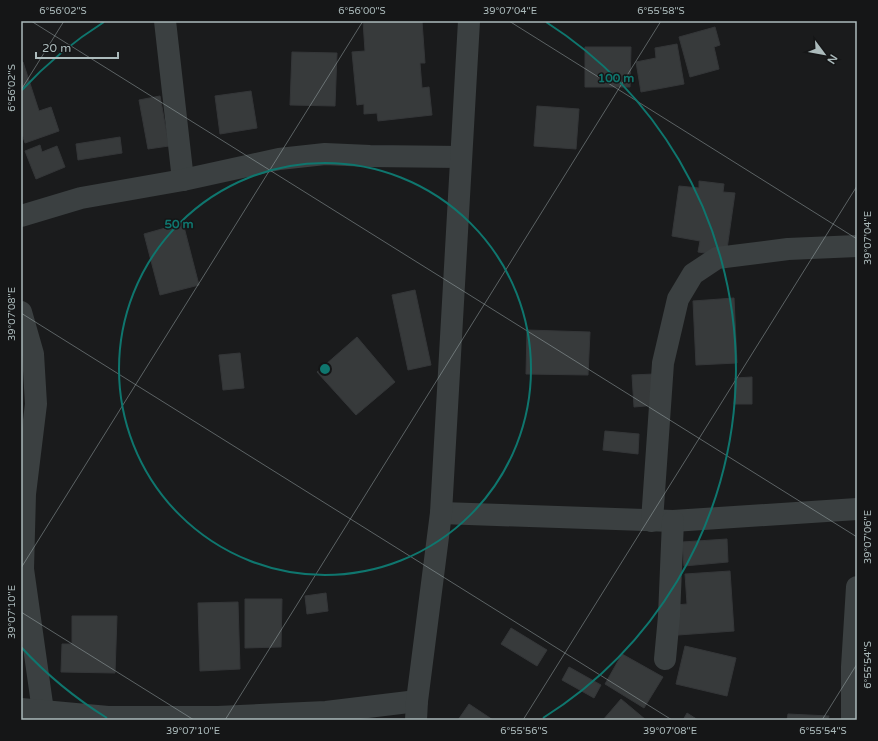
<svg xmlns="http://www.w3.org/2000/svg" width="878" height="741" font-family="'Varela Round',sans-serif">
  <rect width="100%" height="100%" fill="#1a1b1c"/>
  <g fill="#373a3b" stroke="#343638">
    <path d="M363,21H422L425,63H420L422,88L429,87L432,115L378,121L377,113L364,114V104L357,105L352,52L365,51Z"/>
    <path d="M715,27L720,45L714,47L719,69L690,77L679,37Z"/>
    <path d="M677,44L684,84L641,92L636,62L656,58L655,48Z"/>
    <path d="M585,47H631L630,87H585Z"/>
    <path d="M292,52L337,53L335,106L290,105Z"/>
    <path d="M21,62H23L39,111L51,107L59,131L25,143L21,131Z"/>
    <path d="M251,91L257,128L220,134L215,96Z"/>
    <path d="M160,96L169,146L148,149L139,100Z"/>
    <path d="M537,106L579,109L576,149L534,146Z"/>
    <path d="M120,137L122,153L78,160L76,144Z"/>
    <path d="M40,145L42,152L57,146L65,167L36,179L25,151Z"/>
    <path d="M699,181L724,184L723,192L735,193L726,256L698,252L700,241L672,236L679,186L699,188Z"/>
    <path d="M183,223L199,285L160,295L144,234Z"/>
    <path d="M415,290L431,365L408,370L392,295Z"/>
    <path d="M734,298L737,363L696,365L693,301Z"/>
    <path d="M527,330L590,332L588,375L526,374Z"/>
    <path d="M357,337L395,382L356,415L317,372Z"/>
    <path d="M240,353L244,388L223,390L219,355Z"/>
    <path d="M654,374L657,405L634,407L632,375Z"/>
    <path d="M752,377V404H734L735,378Z"/>
    <path d="M605,431L639,434L638,454L603,450Z"/>
    <path d="M727,539L728,562L684,566L682,542Z"/>
    <path d="M730,571L734,631L678,635L676,605L687,604L685,574Z"/>
    <path d="M326,593L328,611L307,614L305,596Z"/>
    <path d="M245,599H282L281,647L245,648Z"/>
    <path d="M238,602L240,669L200,671L198,603Z"/>
    <path d="M72,616H117L115,673L61,672L62,644H72Z"/>
    <path d="M511,628L547,650L537,666L501,644Z"/>
    <path d="M685,646L736,658L727,696L676,684Z"/>
    <path d="M622,654L663,677L644,708L605,684Z"/>
    <path d="M569,667L601,685L594,698L562,680Z"/>
    <path d="M621,699L646,720H603Z"/>
    <path d="M469,704L493,720H458Z"/>
    <path d="M687,713L698,720H683Z"/>
    <path d="M788,714L829,716L828,720H787Z"/>
  </g>
  <g fill="none" stroke-linecap="round" stroke-linejoin="round">
    <g stroke="#3b4041" stroke-width="22">
      <path d="M165,21L183,180"/>
      <path d="M21,216L81,198L183,180L279,159L325,154L370,156L461,157"/>
      <path d="M21,312L33,354L36,404L25,494L23,569L43,711"/>
      <path d="M441,513L673,521L857,509"/>
      <path d="M652,521L663,363L678,299L693,274L717,258L788,249L857,246"/>
      <path d="M665,659L669,616L673,521"/>
      <path d="M21,709L108,717H218L326,712L417,701"/>
      <path d="M416,720L417,701L441,513L469,21"/>
      <path d="M852,720V667L857,587"/>
    </g>
  </g>
  <path fill="none" stroke="#acbbbc" stroke-width="1" stroke-opacity="0.45" d="M31,21L857,537M509,21L857,239M21,90L64,21M21,313L672,720M21,568L363,21M21,612L194,720M225,720L661,21M523,720L857,186M822,720L857,664"/>
  <g fill="none" stroke="#0f766e" stroke-width="2">
    <circle cx="325" cy="369" r="206"/>
    <path d="M107 718A412 412 0 0 1 21 647M21 91A412 412 0 0 1 104 22M546 22A412 412 0 0 1 543 718"/>
  </g>
  <circle cx="325" cy="369" r="6" fill="#0f766e" stroke="#151617" stroke-width="2"/>
  <g font-size="12" text-anchor="middle" font-weight="bold" fill="#0f766e" stroke="#151617" stroke-width="3" stroke-linejoin="round" paint-order="stroke">
    <text x="616" y="82">100 m</text>
    <text x="179" y="228">50 m</text>
  </g>
  <rect width="878" height="741" fill="none" stroke="#151617" stroke-width="44"/>
  <g transform="translate(824 54) rotate(122)" stroke="#151617" stroke-width="3" paint-order="stroke">
  <path d="M0-3L7 15L0 10L-7 15Z" fill="#acbbbc"/>
  <text y="-6" font-size="11" font-weight="bold" text-anchor="middle" fill="#acbbbc">N</text>
  </g>
  <path d="M36 52v6h82v-6" fill="none" stroke="#acbbbc" stroke-width="2"/>
  <text x="42" y="52" font-size="12" fill="#acbbbc" stroke="#151617" stroke-width="3" paint-order="stroke">20 m</text>
  <rect x="22" y="22" width="834" height="697" fill="none" stroke="#acbbbc" stroke-width="1.5"/>
  <g font-size="10" text-anchor="middle" fill="#acbbbc">
    <text x="63" y="14">6°56'02"S</text>
    <text x="362" y="14">6°56'00"S</text>
    <text x="510" y="14">39°07'04"E</text>
    <text x="661" y="14">6°55'58"S</text>
    <text transform="translate(11 88) rotate(-90)" y="4">6°56'02"S</text>
    <text transform="translate(867 238) rotate(-90)" y="4">39°07'04"E</text>
    <text transform="translate(11 314) rotate(-90)" y="4">39°07'08"E</text>
    <text transform="translate(867 537) rotate(-90)" y="4">39°07'06"E</text>
    <text transform="translate(11 612) rotate(-90)" y="4">39°07'10"E</text>
    <text transform="translate(867 665) rotate(-90)" y="4">6°55'54"S</text>
    <text x="193" y="734">39°07'10"E</text>
    <text x="524" y="734">6°55'56"S</text>
    <text x="670" y="734">39°07'08"E</text>
    <text x="823" y="734">6°55'54"S</text>
  </g>
</svg>
